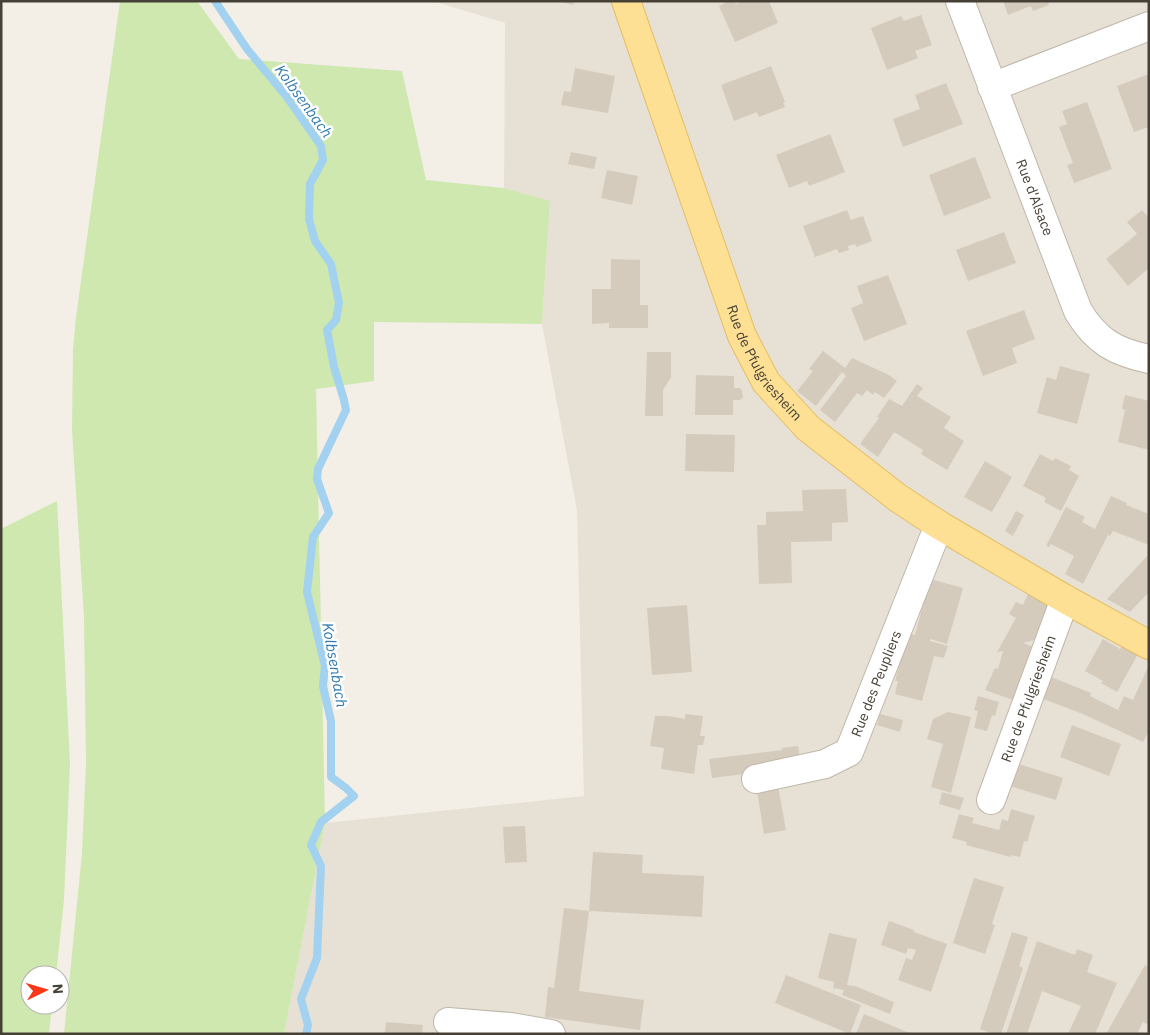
<svg xmlns="http://www.w3.org/2000/svg" width="1150" height="1035" font-family="'IBM Plex Sans',sans-serif">
  <rect width="100%" height="100%" fill="#f3efe7"/>
  <path fill="#e7e1d5" d="M433,1H1149V1034H284L325,823L584,796L577,510L542,324L550,202L504,188L505,23Z"/>
  <g fill="#cee8af">
    <path d="M120,1H197L239,59L402,71L426,180L504,188L550,201L542,324L374,322V381L316,389L325,823L284,1034H64L82,853L86,763L84,617L72,430L73,350L76,317Z"/>
    <path d="M57,501L70,764L64,900L56,975H30V1005H52L49,1034H1V529Z"/>
  </g>
  <g fill="none" stroke-linecap="round" stroke-linejoin="round">
    <path stroke="#a3d1f0" stroke-width="8" d="M215,1L247,49L287,97L321,146L323,160L310,184L309,219L315,241L331,264L339,303L336,320L327,330L334,367L344,400L346,410L318,469L317,479L329,513L313,537L307,592L325,666L323,686L331,721V777L346,788L354,796L321,822L311,845L321,866L317,958L301,999L308,1025L306,1034"/>
  </g>
  <g fill="#d5cbbc">
    <path d="M558,1H574L573,5Z"/>
    <path d="M729,1H734L736,4L743,1H769L778,23L735,42L719,6Z"/>
    <path d="M1003,1H1048L1049,5L1033,11L1031,6L1008,15Z"/>
    <path d="M921,15L932,45L915,51L918,58L887,70L871,28L901,16L904,21Z"/>
    <path d="M771,66L785,102L783,103L785,107L759,117L757,112L734,121L721,85Z"/>
    <path d="M575,68L615,76L608,113L561,105L564,91L571,92Z"/>
    <path d="M1149,74V127L1134,132L1117,86Z"/>
    <path d="M946,83L963,124L903,147L893,119L920,109L915,95Z"/>
    <path d="M1087,102L1112,169L1074,183L1067,165L1073,163L1059,127L1067,124L1062,111Z"/>
    <path d="M830,134L845,172L809,186L807,181L789,188L776,155Z"/>
    <path d="M571,152L597,157L594,169L568,164Z"/>
    <path d="M975,157L991,198L944,216L929,175Z"/>
    <path d="M607,170L638,176L632,205L601,198Z"/>
    <path d="M847,210L851,220L863,216L872,241L856,247L855,244L848,246L849,250L839,253L837,249L815,257L803,226Z"/>
    <path d="M1142,210L1149,218V268L1128,286L1106,259L1137,234L1127,222Z"/>
    <path d="M1004,232L1016,263L968,281L956,250Z"/>
    <path d="M611,259L640,260V305H648V328H609V323L592,324V289H611Z"/>
    <path d="M888,275L907,324L864,341L851,308L863,303L857,286Z"/>
    <path d="M1024,310L1035,339L1012,348L1017,363L983,376L966,331Z"/>
    <path d="M823,351L845,368L852,358L889,375L897,381L884,398L875,392L873,395L867,390L862,396L857,393L835,422L820,410L846,376L842,372L816,406L797,391L813,371L809,369Z"/>
    <path d="M647,352H671V377L663,390V416H645Z"/>
    <path d="M1060,366L1090,374L1077,424L1037,413L1047,377L1056,380Z"/>
    <path d="M696,375L734,376V388H740L742,391L743,397L740,400H733V415H695Z"/>
    <path d="M917,384L923,388L917,396L951,417L944,428L964,441L947,470L921,454L923,450L894,432L878,457L860,444L879,418L877,417L889,399L902,406Z"/>
    <path d="M1125,395L1149,401V450L1118,442L1125,410L1122,409Z"/>
    <path d="M686,434L735,435L734,472L685,471Z"/>
    <path d="M1040,454L1053,461L1055,458L1071,466L1069,470L1079,476L1061,511L1044,502L1046,498L1023,486Z"/>
    <path d="M985,461L1012,477L992,512L964,497Z"/>
    <path d="M846,489L848,522L832,523V541L791,542L792,583L759,584L757,525H766V512L803,511L802,490Z"/>
    <path d="M1111,496L1127,503L1126,505L1149,514V545L1113,531L1110,536L1108,535L1083,584L1065,574L1074,556L1051,544L1049,547L1046,546L1066,507L1085,517L1082,522L1095,529Z"/>
    <path d="M1016,511L1024,515L1013,536L1005,531Z"/>
    <path d="M1149,554V592L1130,612L1107,599Z"/>
    <path d="M930,579L963,588L947,644L930,639V641L948,646L944,658L934,656L922,701L895,694L898,681H895L900,661H898L906,633L915,635Z"/>
    <path d="M1029,592L1052,604L1034,640L1023,643L1036,648L1019,702L985,690L995,668L998,669L1003,651L997,652L1016,618L1009,614L1016,602L1023,605Z"/>
    <path d="M687,605L692,672L652,675L647,608Z"/>
    <path d="M1103,639L1120,649L1124,644L1139,652L1117,692L1101,683L1103,681L1085,671Z"/>
    <path d="M1149,665V730L1143,742L1083,714L1038,697L1046,675L1091,693L1090,696L1118,710L1124,696L1133,700Z"/>
    <path d="M978,696L999,702L995,716L992,715L987,731L974,728L978,711L974,710Z"/>
    <path d="M948,712L971,717L951,793L931,787L943,744L927,739L933,719Z"/>
    <path d="M685,714L703,716L700,736H705L703,745H698L694,774L661,769L664,748L650,746L655,716H669L685,719Z"/>
    <path d="M880,714L903,720L900,732L877,725Z"/>
    <path d="M1072,725L1121,744L1109,776L1060,757Z"/>
    <path d="M798,746L800,759L769,771L712,778L709,759L782,750V748Z"/>
    <path d="M1013,762L1063,778L1056,800L1006,785Z"/>
    <path d="M777,781L786,830L764,834L756,785Z"/>
    <path d="M942,792L964,798L960,810L939,804Z"/>
    <path d="M1011,809L1035,816L1027,842L1024,841L1020,857L1011,855V857L966,845L967,842L952,838L959,814L974,818L972,823L999,830L1002,819L1008,821Z"/>
    <path d="M525,826L527,862L505,863L503,827Z"/>
    <path d="M593,852L643,855L642,873L704,876L702,917L589,911Z"/>
    <path d="M974,878L1004,887L992,924L995,925L985,954L953,943Z"/>
    <path d="M564,908L589,911L579,991L644,1000L640,1030L545,1017L548,987L554,988Z"/>
    <path d="M889,921L914,930V932L947,944L931,992L898,980L906,958L912,960L916,950L908,948L906,954L881,945Z"/>
    <path d="M1012,932L1028,937L1019,966L1023,968L1001,1034H993L980,1029Z"/>
    <path d="M829,933L857,939L847,985L855,986L894,1002L890,1014L842,995L844,990L833,988L834,982L818,978Z"/>
    <path d="M1037,941L1075,955L1077,949L1093,955L1087,972L1117,983L1095,1034H1068L1081,1006L1042,991L1027,1034H1006Z"/>
    <path d="M1145,965L1149,967V1025L1143,1022L1137,1034H1106Z"/>
    <path d="M786,975L861,1005L850,1034L775,1003Z"/>
    <path d="M864,1014L912,1034H856Z"/>
    <path d="M386,1022L423,1025L422,1034H385Z"/>
  </g>
  <g fill="none" stroke-linecap="round" stroke-linejoin="round">
    <defs>
      <g id="minor">
        <path id="s1" d="M960,1L1078,311C1096,341 1115,352 1149,359"/>
        <path d="M992,87L1149,26"/>
        <path id="s2" d="M756,779L825,764L849,752L939,525"/>
        <path id="s3" d="M991,800L1065,599"/>
        <path d="M448,1022L511,1027L551,1034"/>
      </g>
      <g id="major">
        <path id="s4" d="M626,1L742,336L766,382L808,428L898,498L939,525L1065,599L1149,645"/>
      </g>
    </defs>
    <use href="#minor" stroke="#bfb7a9" stroke-width="30"/>
    <use href="#major" stroke="#e4bd64" stroke-width="30"/>
    <use href="#minor" stroke="#fff" stroke-width="28"/>
    <use href="#major" stroke="#fee095" stroke-width="28"/>
  </g>
  <g text-anchor="middle" dominant-baseline="central" stroke-width="5" stroke-linejoin="round" paint-order="stroke">
    <g font-size="14" fill="#464036" stroke="#fff">
      <text stroke="none"><textPath href="#s1" startOffset="210">Rue d'Alsace</textPath></text>
      <text stroke="none"><textPath href="#s4" startOffset="389">Rue de Pfulgriesheim</textPath></text>
      <text stroke="none"><textPath href="#s2" startOffset="171">Rue des Peupliers</textPath></text>
      <text stroke="none"><textPath href="#s3" startOffset="108">Rue de Pfulgriesheim</textPath></text>
    </g>
    <g font-size="15" font-style="italic" fill="#2f7bb2" stroke="#fff">
      <text transform="translate(304 101) rotate(54)">Kolbsenbach</text>
      <text transform="translate(335 665) rotate(80)">Kolbsenbach</text>
    </g>
  </g>
  <rect width="1150" height="1035" fill="none" stroke="#464036" stroke-width="5"/>
  <g transform="translate(45 990) rotate(85)"><circle r="24" fill="#ffffff" stroke="#b5b3af"/>
  <path d="M0-4L9 19L0 12L-9 19Z" fill="#fa3817"/>
  <text y="-8" font-size="14" font-weight="bold" text-anchor="middle" fill="#464036">N</text>
  </g>
</svg>
